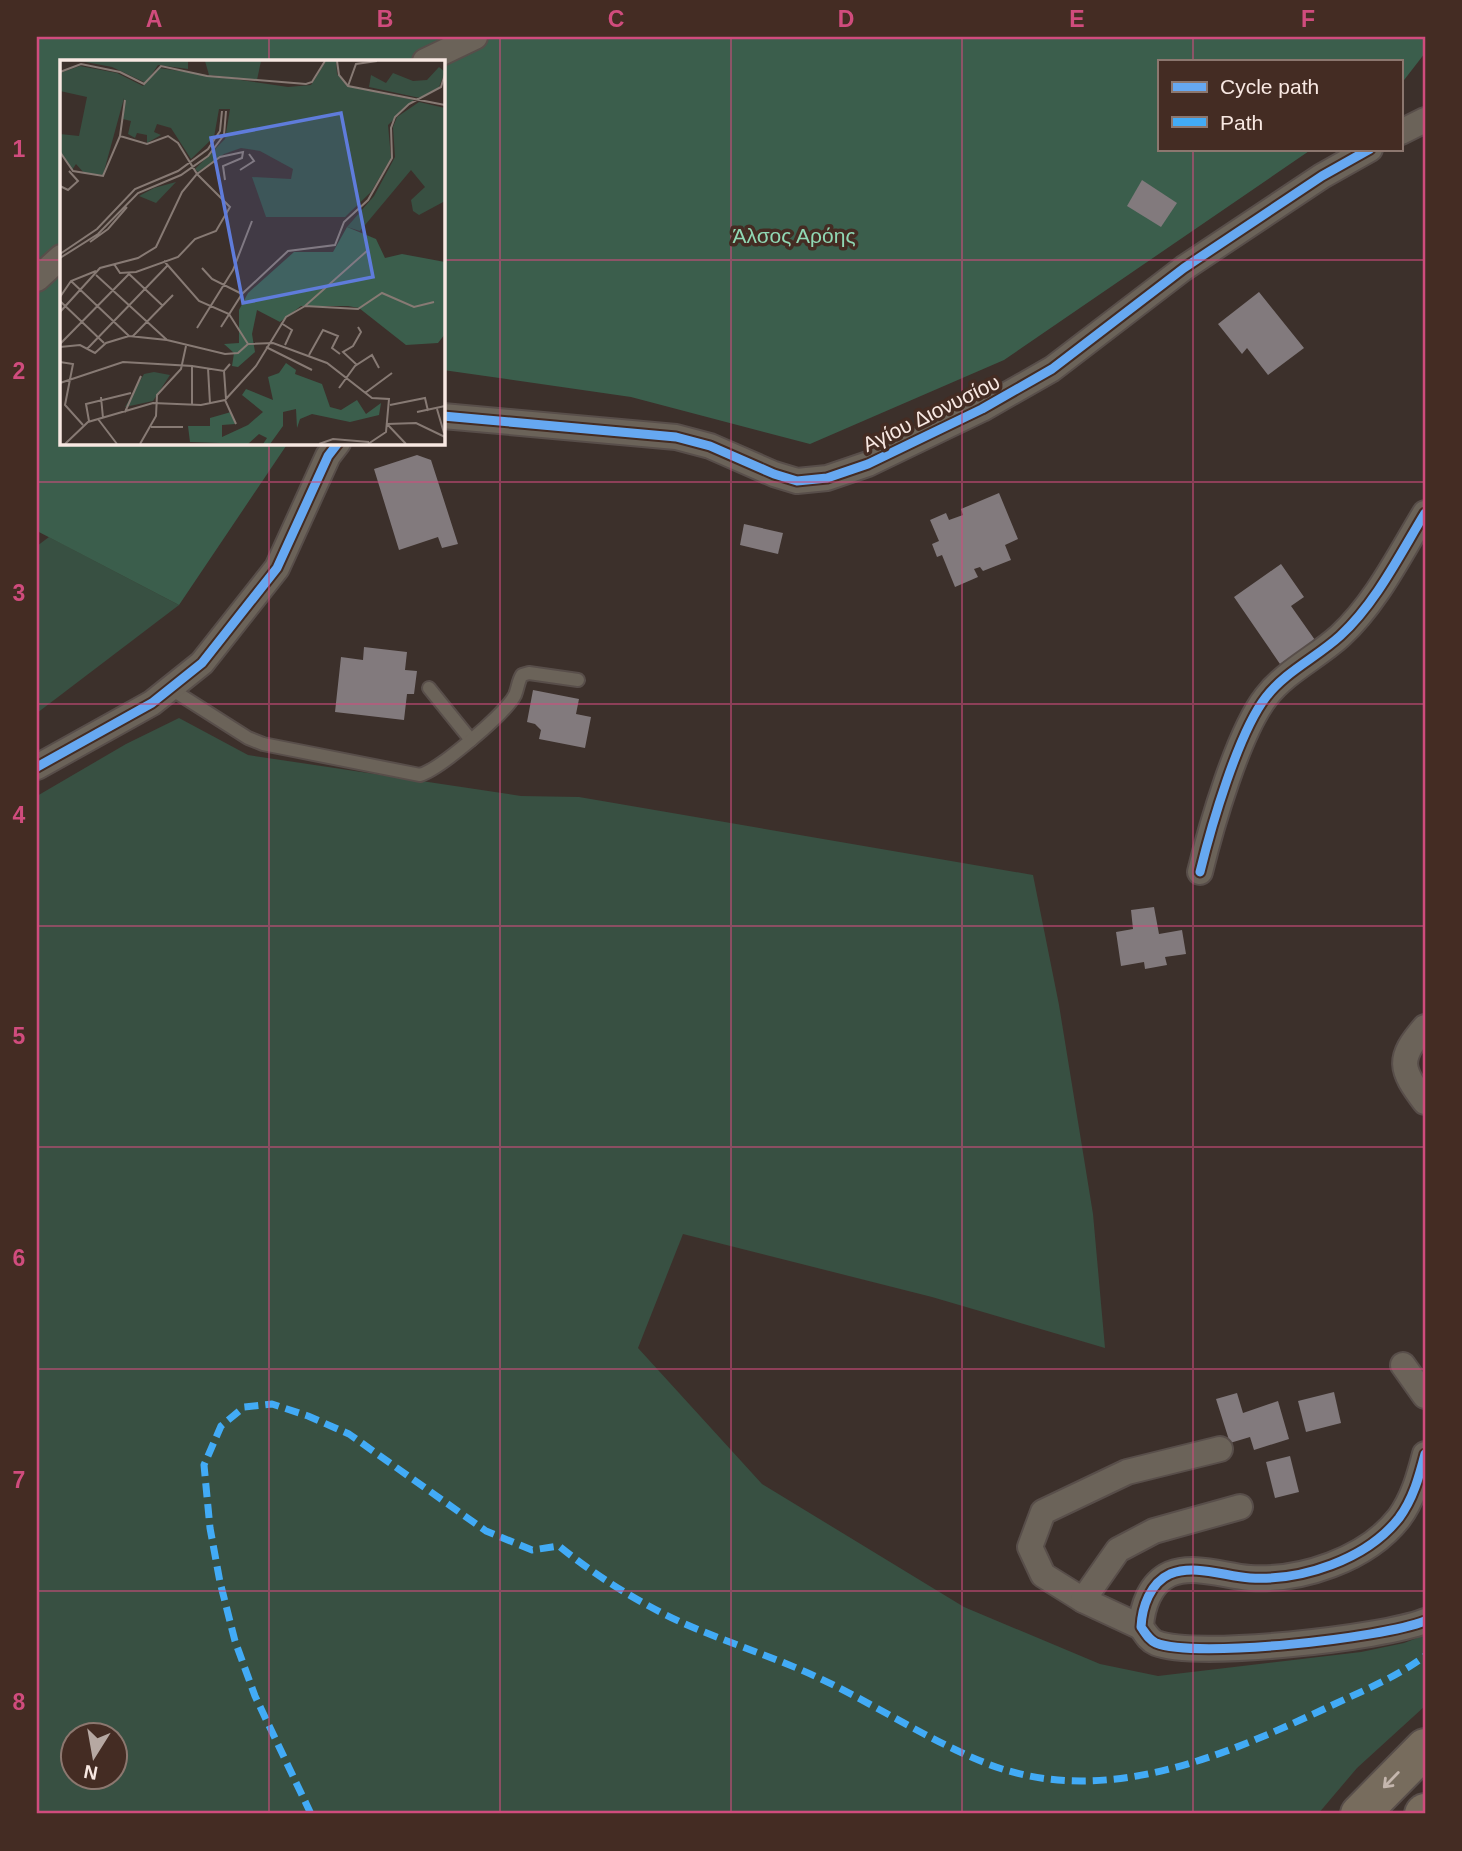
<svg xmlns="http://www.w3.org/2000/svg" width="1462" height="1851" font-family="Helvetica,sans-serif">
  <rect width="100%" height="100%" fill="#3c302b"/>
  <g fill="#385042" fill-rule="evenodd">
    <path d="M49,537L179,605L37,713V546Z"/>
    <path d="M179,718L248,755L521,796L579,797L1033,875L1059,1005L1093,1214L1105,1348L932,1297L683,1234L638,1348L762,1484L964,1607L1100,1664L1158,1676L1361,1652L1404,1643L1425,1635V1706L1357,1768L1318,1814H37V796L126,744ZM74,1736H116V1778H74Z"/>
  </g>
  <path fill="#3b5e4c" d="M37,37H1425V53L1401,84V61H1159V149H1312L1004,360L810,444L631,397L443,370V61H61V443H288L179,605L37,531Z"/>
  <g fill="#827a7d">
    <path d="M1142,180L1177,203L1161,227L1127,206Z"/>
    <path d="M1259,292L1304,348L1268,375L1247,348L1242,354L1218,324Z"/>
    <path d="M417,455L431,460L458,544L442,548L438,537L399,550L374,469Z"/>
    <path d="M999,493L1018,539L1005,545L1011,560L983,571L980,567L974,569L978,577L955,587L942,555L937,557L932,544L939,541L930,520L946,513L949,520L963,515L961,509Z"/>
    <path d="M744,524L783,533L778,554L740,545Z"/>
    <path d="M1281,564L1304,597L1291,606L1315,640L1280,664L1234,597Z"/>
    <path d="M364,647L407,652L405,670L417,671L414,694H407L404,720L335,712L341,657L363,660Z"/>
    <path d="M533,690L579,699L576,714L591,717L585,748L539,739L541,730L535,724L527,722Z"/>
    <path d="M1154,907L1159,934L1182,930L1186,954L1165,957L1167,965L1145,969L1144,962L1121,966L1116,932L1133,929L1131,910Z"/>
    <path d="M1334,1392L1341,1423L1306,1432L1298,1401Z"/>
    <path d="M1237,1393L1243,1413L1278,1401L1289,1439L1254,1450L1250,1437L1230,1443L1216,1399Z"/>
    <path d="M1290,1456L1299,1492L1275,1498L1266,1462Z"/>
  </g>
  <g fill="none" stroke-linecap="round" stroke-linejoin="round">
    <defs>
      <g id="service">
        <path d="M429,688L471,740"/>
        <path d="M171,689L248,738L263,744L420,775C440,769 506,713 515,695C518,688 518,681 522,675L529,673L578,680"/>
      </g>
      <g id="minor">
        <path d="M425,61L475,37"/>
        <path d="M1401,132L1425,120"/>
        <path d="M37,279L61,257"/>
        <path d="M443,416L676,437L710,446L774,474L797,481L827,478L868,464L982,409L1052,369L1184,268L1322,176L1370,149"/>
        <path d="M37,767L152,703L202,663L277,568L328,456L338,443"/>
        <path d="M1200,872C1211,827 1238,733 1266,697C1285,672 1317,657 1340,636C1376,603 1400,554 1425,513"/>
        <path d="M1425,1027C1397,1059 1400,1069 1425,1102"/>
        <path d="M1403,1365L1425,1396"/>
        <path d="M1425,1454C1419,1477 1413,1499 1399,1518C1366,1560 1301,1581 1250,1578C1224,1576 1195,1564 1170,1574C1150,1583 1142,1607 1141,1627C1146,1634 1149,1640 1156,1643C1196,1659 1383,1638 1425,1621"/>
        <path d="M1083,1600L1043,1575L1030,1547L1043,1512L1127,1472L1220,1449"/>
        <path d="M1141,1627L1083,1600L1118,1550L1154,1531L1240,1507"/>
      </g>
      <g id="primary">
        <path d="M1360,1814L1425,1748"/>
        <path d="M1424,1814L1425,1813"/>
      </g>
    </defs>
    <use href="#service" stroke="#584e4a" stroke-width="16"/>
    <use href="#minor" stroke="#584e4a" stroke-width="28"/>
    <use href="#primary" stroke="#584e4a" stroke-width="42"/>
    <use href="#service" stroke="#6b6359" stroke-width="12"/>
    <use href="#minor" stroke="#6b6359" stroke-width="24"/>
    <use href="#primary" stroke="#776c5d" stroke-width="38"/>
    <path stroke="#42abf6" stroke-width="7" stroke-dasharray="14 7" stroke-linecap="butt" d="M311,1814L255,1696L235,1641L220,1582L210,1528L204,1465L221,1426L244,1407L272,1404L308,1416L349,1434L486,1531L532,1550L559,1546C597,1577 641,1604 685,1624C722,1640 761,1653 799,1669C863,1696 922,1738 988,1764C1102,1808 1219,1758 1322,1710C1357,1693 1394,1679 1425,1656"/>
    <defs>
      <g id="cycleway">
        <path d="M443,416L676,437L710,446L774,474L797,481L827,478L868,464L982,409L1052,369L1184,268L1322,176L1370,149"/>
        <path d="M37,767L152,703L202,663L277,568L328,456L338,443"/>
        <path d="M1200,872C1211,827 1238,733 1266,697C1285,672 1317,657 1340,636C1376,603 1400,554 1425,513"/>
        <path d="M1425,1454C1419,1477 1413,1499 1399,1518C1366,1560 1301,1581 1250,1578C1224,1576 1195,1564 1170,1574C1150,1583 1142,1607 1141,1627C1146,1634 1149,1640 1156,1643C1196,1659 1383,1638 1425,1621"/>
      </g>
    </defs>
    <use href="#cycleway" stroke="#442c23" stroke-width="13"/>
    <use href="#cycleway" stroke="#66a8f1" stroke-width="9"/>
  </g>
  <defs><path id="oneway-shaft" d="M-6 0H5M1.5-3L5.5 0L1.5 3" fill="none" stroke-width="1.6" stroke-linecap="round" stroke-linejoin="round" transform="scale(1.75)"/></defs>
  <use stroke="#c4b6ad" href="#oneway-shaft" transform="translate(1391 1780) rotate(134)"/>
  <path fill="none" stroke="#d04c7d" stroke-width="2" stroke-opacity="0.55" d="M269,37V61M500,37V1814M731,37V1814M962,37V1814M1193,37V61M1193,149V1814M37,260H61M443,260H1425M269,443V1814M37,482H1425M37,704H1425M37,926H1425M37,1147H1425M37,1369H1425M37,1591H1425"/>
  <g text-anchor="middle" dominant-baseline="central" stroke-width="7" stroke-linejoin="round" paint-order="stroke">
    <g font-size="21" fill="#90d8b4" stroke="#442c23">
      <text x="794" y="235">Άλσος Αρόης</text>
    </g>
    <g font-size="21" fill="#f8e8e2" stroke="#442c23">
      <text transform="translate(931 413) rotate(-26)">Αγίου Διονυσίου</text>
    </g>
  </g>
  <g transform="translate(60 60)">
    <rect width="385" height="385" fill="#3c302b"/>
    <path d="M20,1H128V9L98,5L86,23L52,7ZM145,1H201L197,20L149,15ZM266,1H276L277,14L287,26L354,40L328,65L331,98L311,132L285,157H206L192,117L231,119L233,109L200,91L181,88L164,94L138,112L135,109L165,79L170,49H159L154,77L131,99L111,68L97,64L94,72L101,75L87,83V75L77,73L75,78L68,74L71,61L63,59L64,38L43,115L24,113L16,104L12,110L0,91V74L19,76L27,37L0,31V13L20,6L57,13L83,26L99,8L228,27L251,25ZM379,7L385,12L379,27L360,38L309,27L311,15L326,23L333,13L353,21L367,20ZM359,42L385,48V141L359,155L353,151L351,140L365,127L351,110L300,171L287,167L314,136L335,97L333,67L337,57ZM116,122L96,143L79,136L94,128ZM94,312L110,315L93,341L65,347L84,314Z" fill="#385042"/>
    <path d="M287,167L316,179L325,198L342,194L385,202V274L378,283L346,285L299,248L288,246H241L220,262L197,250L192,274L195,292L178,307L172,306L174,293L164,284L179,283V250L188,233L234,192H273ZM226,303L236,310L235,314L262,324L270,347L281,350L297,340L306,354L321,343L319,355L290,362L252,354L240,359L237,368L236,349L223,352V366L210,384H203L207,378L199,374L188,384L130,382L128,366H150V358L171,352L175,364L162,365V377L188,365L203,352L182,335L186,329L213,340L208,317L219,313Z" fill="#3b5e4c"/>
    <path fill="none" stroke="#877a74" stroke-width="2" d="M277,1L279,15L288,26L385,45M0,12L21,4L60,12L84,24L101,6L147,16L246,24L252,22L265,1M288,26L296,4L317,1M60,76L65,40M0,92L13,111L43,116L60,76L87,84L108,76L118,83L137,114L122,132L96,187L78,198L40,208L0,252M180,110L194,101L189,94M0,126L8,130L18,121L9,111M30,182L48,169L67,147M0,194L37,169L75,129L118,111L148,89L160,71L162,51M0,198L38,174L78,133L121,115L148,96L164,75L166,51M104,201L139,241L169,254L188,284M54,204L60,213L76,212L118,197L135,179L156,171L170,147L137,114L160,97L183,92L182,98L163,106L165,120M142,208L152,219L182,234M36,215L107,280M11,221L69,276L107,280L165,294L178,293L188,284L213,283L267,303L312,338L329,339L326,372L308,384M0,237L11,221L36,211M0,241L44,283M245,246L298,249L322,233L354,247L374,242M221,263L232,270L225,285M161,267L182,234L228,191L275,185L284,162L308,140L332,98L331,68L335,57L349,44L381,27L385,14M137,268L173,210L192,161M73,276L113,235M0,284L69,214L103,246M0,287L20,285L35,293L46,283L69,276M206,287L252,310M27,289L108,205M249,295L263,270L278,276L272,288L280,294M0,302L13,304L5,345L23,365M297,305L283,292L293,286L301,272L298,267M132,306L164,311L170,304M148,308L150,344M164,311L166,339M0,323L63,302L132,306V345M279,328L295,306L312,295L319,308M305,333L332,313M41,337L43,358M165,340L176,364M330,345L365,338L368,351M377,349L384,373M65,352L81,316M357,352L385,346M38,359L57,384M29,361L26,344L71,333M327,364L356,363L385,377M327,364L346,384M91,367H123M5,384L28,362L93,343L141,345L165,340L196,306L226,257L245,246L308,190M80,384L96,356L97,335L121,309L126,286M259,384L273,379L309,382"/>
    <path fill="#5f7cdb" fill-opacity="0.15" stroke="#5f7cdb" stroke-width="3.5" d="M281,53L313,217L183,243L151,78Z"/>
    <rect width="385" height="385" fill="none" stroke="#f8e8e2" stroke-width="3.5"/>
  </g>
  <rect width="1462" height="1851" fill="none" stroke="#442c23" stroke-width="77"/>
  <rect x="1158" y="60" width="245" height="91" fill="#442c23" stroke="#8c776f" stroke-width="2"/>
  <rect x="1172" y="82" width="35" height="10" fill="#66a8f1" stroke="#8c776f" stroke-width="2"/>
  <text x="1220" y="94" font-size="21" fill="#f8e8e2">Cycle path</text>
  <rect x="1172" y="117" width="35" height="10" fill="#42abf6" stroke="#8c776f" stroke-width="2"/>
  <text x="1220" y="130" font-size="21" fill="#f8e8e2">Path</text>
  <g transform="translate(94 1756) rotate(191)"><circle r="33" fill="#442c23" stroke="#8c776f" stroke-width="2"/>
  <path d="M0-5L12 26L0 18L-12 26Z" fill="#b6a8a2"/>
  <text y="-10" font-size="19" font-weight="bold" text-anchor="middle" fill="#f8e8e2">N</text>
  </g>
  <rect x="38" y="38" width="1386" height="1774" fill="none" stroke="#d04c7d" stroke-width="2.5"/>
  <g font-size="23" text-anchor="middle" font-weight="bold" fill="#d04c7d">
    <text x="154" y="27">A</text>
    <text x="385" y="27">B</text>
    <text x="616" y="27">C</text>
    <text x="846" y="27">D</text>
    <text x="1077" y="27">E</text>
    <text x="1308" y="27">F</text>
    <text x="19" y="157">1</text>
    <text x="19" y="379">2</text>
    <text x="19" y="601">3</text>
    <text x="19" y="823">4</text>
    <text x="19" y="1044">5</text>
    <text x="19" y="1266">6</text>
    <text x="19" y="1488">7</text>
    <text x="19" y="1710">8</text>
  </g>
</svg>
